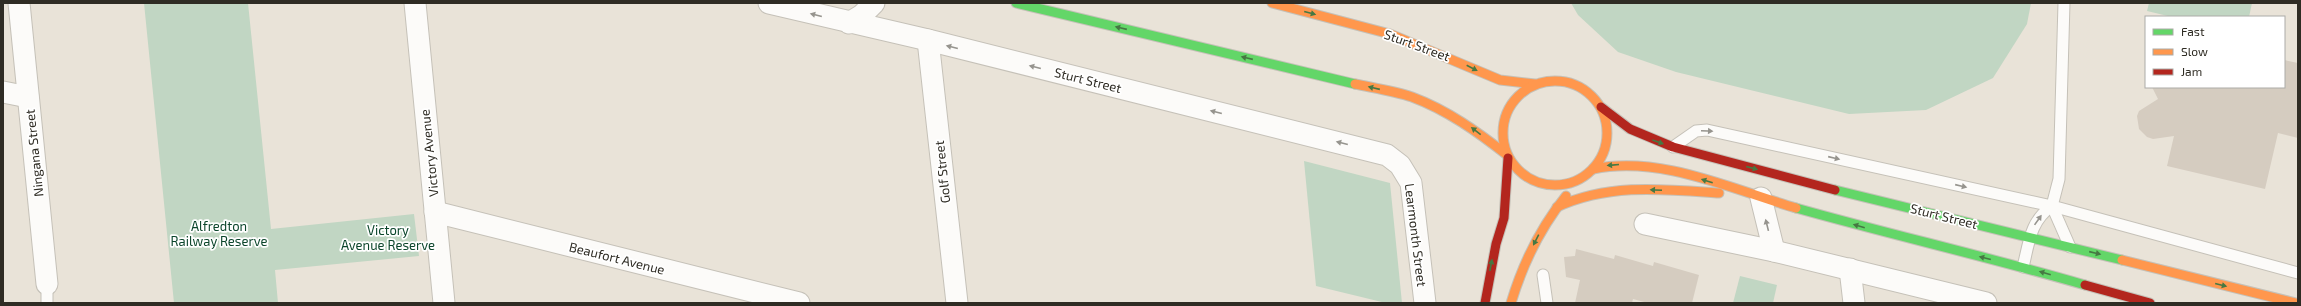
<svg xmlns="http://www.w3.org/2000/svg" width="2301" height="306" font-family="'Exo 2',sans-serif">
  <rect width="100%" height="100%" fill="#e9e3d8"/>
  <g fill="#c1d6c3">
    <path d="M144,3H248L271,229L414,214L419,256L275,270L278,303H174Z"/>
    <path d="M1571,3H2031L2027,24L1993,78L1926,110L1849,114L1676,72L1618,52L1578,15Z"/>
    <path d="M2149,3H2252L2249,17H2172L2147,11Z"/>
    <path d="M1304,161L1390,183L1402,303H1386L1316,286Z"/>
    <path d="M1740,276L1777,285L1773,303H1733Z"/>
  </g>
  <g fill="#d5ccc0">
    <path d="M2284,60L2298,63V138L2278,133L2265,189L2167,166L2174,136L2153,139L2147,137L2139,129L2137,116L2139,111L2158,99L2152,87H2284Z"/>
    <path d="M1576,249L1614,259L1615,255L1653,266L1654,262L1699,275L1692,303H1648L1633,299L1632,303H1575L1580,280L1566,277L1564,257L1575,256Z"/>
  </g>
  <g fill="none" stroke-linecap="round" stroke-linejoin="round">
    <defs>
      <g id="lane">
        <path d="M2064,3L2059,179L2052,206L2070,247"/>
        <path d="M1673,147L1696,131L1707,130L2052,206L2298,273"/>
        <path d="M2023,267C2029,243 2030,221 2052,206"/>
        <path d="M1543,275L1547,303"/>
        <path d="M47,284V303"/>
      </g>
      <g id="street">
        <path d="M19,3L47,284"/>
        <path d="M415,3L444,303"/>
        <path d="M769,3L928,40L1387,155L1400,165L1411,183L1425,303"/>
        <path d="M849,23L862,15L874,3"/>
        <path d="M928,40L957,303"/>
        <path d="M3,92L28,97"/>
        <path d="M1761,198L1774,251"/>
        <path d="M435,212L799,303"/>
        <path d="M1645,224L1774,251L1986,303"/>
        <path d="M1850,269L1854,303"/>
      </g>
      <g id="fast">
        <path d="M1016,3L1355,84"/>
        <path d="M1835,190L2122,260"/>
        <path d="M1796,208C1892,235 1989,257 2085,285"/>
      </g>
      <g id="slow">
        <path d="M1272,3L1390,34L1500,80L1535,84"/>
        <circle cx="1555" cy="133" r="52"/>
        <path d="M1355,84C1374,88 1394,91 1412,97C1447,110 1478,132 1507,155"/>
        <path d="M1593,169C1661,155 1731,189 1796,208"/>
        <path d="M1557,207C1609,183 1663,189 1719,193"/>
        <path d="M2122,260L2296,303"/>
        <path d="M1511,303C1523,263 1540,228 1566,196"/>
      </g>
      <g id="jam">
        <path d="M1601,107L1630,129L1673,147L1835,190"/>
        <path d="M2085,285L2150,303"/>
        <path d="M1485,303L1496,244L1504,218L1508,158"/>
      </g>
    </defs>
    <use href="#lane" stroke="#c5c1b8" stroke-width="13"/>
    <use href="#street" stroke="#c5c1b8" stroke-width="23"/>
    <use href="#fast" stroke="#c5c1b8" stroke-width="11"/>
    <use href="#slow" stroke="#c5c1b8" stroke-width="11"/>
    <use href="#jam" stroke="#c5c1b8" stroke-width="11"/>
    <use href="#lane" stroke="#fcfbf9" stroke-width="11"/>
    <use href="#street" stroke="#fcfbf9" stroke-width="21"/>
    <use href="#fast" stroke="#63d668" stroke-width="9"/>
    <use href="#slow" stroke="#ff974d" stroke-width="9"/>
    <use href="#jam" stroke="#b3261e" stroke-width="9"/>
  </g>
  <defs><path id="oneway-solid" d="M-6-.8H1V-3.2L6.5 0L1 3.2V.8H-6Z"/></defs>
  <g fill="#467843">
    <use href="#oneway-solid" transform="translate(1310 13) rotate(15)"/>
    <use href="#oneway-solid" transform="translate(1121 28) rotate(-167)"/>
    <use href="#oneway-solid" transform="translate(1247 58) rotate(-167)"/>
    <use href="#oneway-solid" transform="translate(1472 68) rotate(27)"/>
    <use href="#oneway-solid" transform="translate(1374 88) rotate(-167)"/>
    <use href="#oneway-solid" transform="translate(1476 131) rotate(-142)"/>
    <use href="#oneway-solid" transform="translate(1658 142) rotate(20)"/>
    <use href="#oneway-solid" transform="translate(1613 165) rotate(175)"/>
    <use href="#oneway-solid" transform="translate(1752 168) rotate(15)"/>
    <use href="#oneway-solid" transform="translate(1707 181) rotate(-162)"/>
    <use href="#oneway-solid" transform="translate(1656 190) rotate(-178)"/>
    <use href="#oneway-solid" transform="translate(1859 226) rotate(-164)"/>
    <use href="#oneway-solid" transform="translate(1536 240) rotate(117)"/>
    <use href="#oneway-solid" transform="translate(2095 253) rotate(13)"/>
    <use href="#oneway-solid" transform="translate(1985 258) rotate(-166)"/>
    <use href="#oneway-solid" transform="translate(1491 265) rotate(-79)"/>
    <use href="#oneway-solid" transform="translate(2045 273) rotate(-164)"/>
    <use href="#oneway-solid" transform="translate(2221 285) rotate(14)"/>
  </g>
  <g fill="#96948e">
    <use href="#oneway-solid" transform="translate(816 15) rotate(-166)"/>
    <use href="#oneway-solid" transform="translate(952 47) rotate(-166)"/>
    <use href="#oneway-solid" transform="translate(1035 67) rotate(-166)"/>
    <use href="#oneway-solid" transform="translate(1216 112) rotate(-166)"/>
    <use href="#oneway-solid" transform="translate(1707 131) rotate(3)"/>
    <use href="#oneway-solid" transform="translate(1342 143) rotate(-166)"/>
    <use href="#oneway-solid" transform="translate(1834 158) rotate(13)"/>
    <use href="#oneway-solid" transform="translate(1961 186) rotate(13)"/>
    <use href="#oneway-solid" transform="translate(2038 220) rotate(-55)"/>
    <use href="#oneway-solid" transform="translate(1767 225) rotate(-104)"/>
  </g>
  <g text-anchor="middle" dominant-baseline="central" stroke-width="3.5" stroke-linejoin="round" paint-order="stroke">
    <g font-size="13" fill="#2f2c24" stroke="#fff">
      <text transform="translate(1417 45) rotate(20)">Sturt Street</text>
      <text transform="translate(1088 80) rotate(14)">Sturt Street</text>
      <text transform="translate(34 153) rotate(-96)">Ningana Street</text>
      <text transform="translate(429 153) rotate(-96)">Victory Avenue</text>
      <text transform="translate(942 172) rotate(-96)">Golf Street</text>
      <text transform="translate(1944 216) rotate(14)">Sturt Street</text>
      <text transform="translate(1416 235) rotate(83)">Learmonth Street</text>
      <text transform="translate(617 258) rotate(14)">Beaufort Avenue</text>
    </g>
    <g font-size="13" fill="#0b452b" stroke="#fff">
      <text x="219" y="226">Alfredton<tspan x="219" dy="15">Railway Reserve</tspan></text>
      <text x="388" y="230">Victory<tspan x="388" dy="15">Avenue Reserve</tspan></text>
    </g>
  </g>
  <rect width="2301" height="306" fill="none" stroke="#2f2c24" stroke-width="8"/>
  <rect x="2145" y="16" width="140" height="72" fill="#ffffff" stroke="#acaba7"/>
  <rect x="2153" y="29" width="20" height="6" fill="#63d668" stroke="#acaba7"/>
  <text x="2181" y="36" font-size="12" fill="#2f2c24">Fast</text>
  <rect x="2153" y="49" width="20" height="6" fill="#ff974d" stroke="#acaba7"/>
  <text x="2181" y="56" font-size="12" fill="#2f2c24">Slow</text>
  <rect x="2153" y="69" width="20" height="6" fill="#b3261e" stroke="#acaba7"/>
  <text x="2181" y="76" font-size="12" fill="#2f2c24">Jam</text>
</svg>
